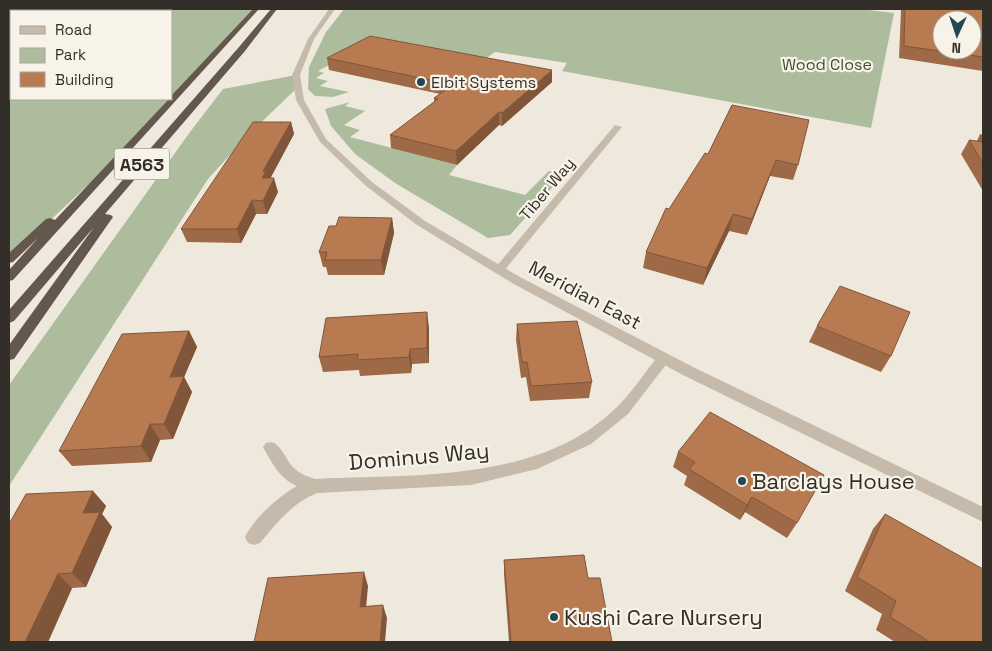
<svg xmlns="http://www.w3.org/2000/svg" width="992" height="651" font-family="'Space Grotesk',sans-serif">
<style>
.green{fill:#aebc9e;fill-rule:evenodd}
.water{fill:#7fa1a9}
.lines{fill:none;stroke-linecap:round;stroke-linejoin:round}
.minor{fill:#c6bbaa;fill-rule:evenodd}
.tertiary{fill:#c6bbaa;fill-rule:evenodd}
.trunk{fill:#64584e;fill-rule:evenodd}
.wall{fill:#9e6946}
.shaded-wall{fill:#815539}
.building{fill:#b87a51;stroke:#815539;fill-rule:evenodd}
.poi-dot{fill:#234751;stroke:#f7f3e8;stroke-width:2}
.labels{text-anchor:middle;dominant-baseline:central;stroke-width:4.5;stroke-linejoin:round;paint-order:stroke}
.far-park-label{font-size:16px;fill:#3f4f2f;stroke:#f7f3e8}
.far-poi-label{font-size:16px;fill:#342e29;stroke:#f7f3e8;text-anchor:start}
.far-street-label{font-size:16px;fill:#342e29;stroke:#f7f3e8}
.shield{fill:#f7f3e8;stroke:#6e6962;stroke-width:1}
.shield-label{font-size:18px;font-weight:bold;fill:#342e29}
.street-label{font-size:19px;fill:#342e29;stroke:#f7f3e8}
.near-street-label{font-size:22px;fill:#342e29;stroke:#f7f3e8}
.near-poi-label{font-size:22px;fill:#342e29;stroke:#f7f3e8;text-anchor:start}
</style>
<rect width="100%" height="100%" fill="#efe9dd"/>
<g class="green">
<path d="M 9,9 L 256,9 L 123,152 L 9,259 ZM 11,11 L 171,11 L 171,99 L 11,99 Z"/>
<path d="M 344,9 L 860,9 L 894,13 L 871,128 L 562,71 L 567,63 L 495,52 L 477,65 L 369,44 L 318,71 L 324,73 L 316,78 L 328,81 L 320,86 L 349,92 L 333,97 L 315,96 L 308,89 L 309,67 L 326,32 Z"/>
<path d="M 296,75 L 298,87 L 250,133 L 208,179 L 9,486 L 9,385 L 190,132 L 223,89 Z"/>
<path d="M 350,102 L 345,106 L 365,111 L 344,125 L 360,130 L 350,137 L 457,165 L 449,175 L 525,195 L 549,171 L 559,173 L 559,180 L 510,235 L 488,238 L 395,183 L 355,154 L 331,126 L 325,109 Z"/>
</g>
<path class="water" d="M 26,9 L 147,9 L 142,11 L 29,11 Z"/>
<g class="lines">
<g class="minor">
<path d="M 615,125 L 622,127 L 503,272 L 495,272 L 493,270 L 495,268 Z"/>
<path d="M 663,354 L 668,356 L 670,359 L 668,362 L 628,414 L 591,444 L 537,469 L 471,485 L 317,493 C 292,503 277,523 260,543 L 254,545 L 248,543 L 245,537 C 255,517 278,497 297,486 C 280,479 272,463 263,447 L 266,443 C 280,438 284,459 294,468 C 300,474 308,477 316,479 C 416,474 541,483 618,406 C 633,391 645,372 658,356 Z"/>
</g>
<path class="tertiary" d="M 329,9 L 335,9 L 314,39 L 300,75 L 304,100 L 326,139 L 372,182 L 425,221 L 520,277 L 693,367 L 983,507 L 983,522 L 683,375 L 512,283 L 417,225 L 366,186 L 320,142 L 296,100 L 292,75 L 308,39 Z"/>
<g class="trunk">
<path d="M 253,9 L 259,9 L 13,280 L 9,281 L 9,270 L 38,238 L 13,262 L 9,263 L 9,253 L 46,219 L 50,218 L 55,220 L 169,99 L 171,99 L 171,96 Z"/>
<path d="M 271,9 L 277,9 L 245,51 L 105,214 L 111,215 L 113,217 L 14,359 L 9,360 L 9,345 L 94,227 L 14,321 L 9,323 L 9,310 L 239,47 Z"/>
</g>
</g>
<g class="wall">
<path d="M 891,9 L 983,9 L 983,71 L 899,58 L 901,10 Z"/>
<path d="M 327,58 L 552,82 L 502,126 L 499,125 L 457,165 L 391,148 L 390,135 L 434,102 L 434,98 L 440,94 L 329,70 Z"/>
<path d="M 732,105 L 798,165 L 793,180 L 770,176 L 747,235 L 729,231 L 703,285 L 643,268 L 646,252 L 708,154 Z"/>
<path d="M 291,122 L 294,134 L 270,178 L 278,192 L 267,214 L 256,214 L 241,243 L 187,242 L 181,229 Z"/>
<path d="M 980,134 L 983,135 L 983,191 L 961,154 L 969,140 L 977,141 Z"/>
<path d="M 392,218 L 394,233 L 384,275 L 328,275 L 326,267 L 323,267 L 319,252 L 336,226 Z"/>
<path d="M 517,324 L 592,382 L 589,398 L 530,401 L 526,377 L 521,378 L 516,340 Z"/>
<path d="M 817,326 L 891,356 L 881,372 L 809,342 Z"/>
<path d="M 429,328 L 429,363 L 412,364 L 411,373 L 360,376 L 359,370 L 323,372 L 319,357 Z"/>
<path d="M 189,331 L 197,347 L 184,377 L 192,392 L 173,439 L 160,440 L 151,462 L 72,466 L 59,451 Z"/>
<path d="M 678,452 L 797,523 L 787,538 L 745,512 L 740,520 L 684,485 L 687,476 L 673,467 Z"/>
<path d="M 93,491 L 106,506 L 102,514 L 112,527 L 86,587 L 72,588 L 48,642 L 9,642 Z"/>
<path d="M 885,514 L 983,642 L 895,642 L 876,630 L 882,614 L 845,591 L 873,529 Z"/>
<path d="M 504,560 L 588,578 L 612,642 L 509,642 L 504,574 Z"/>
</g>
<g class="shaded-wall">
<path d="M 552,70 L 552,82 L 502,126 L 502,113 Z"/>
<path d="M 499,112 L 499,125 L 457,165 L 456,151 Z"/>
<path d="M 291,122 L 294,134 L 269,181 L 262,178 L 263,171 Z"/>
<path d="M 776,160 L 770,176 L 747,235 L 752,219 Z"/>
<path d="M 274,178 L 278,192 L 267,214 L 263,201 Z"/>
<path d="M 252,200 L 256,214 L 241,243 L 237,229 Z"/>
<path d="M 733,214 L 729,231 L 703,285 L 707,268 Z"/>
<path d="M 392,218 L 394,233 L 384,275 L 381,260 Z"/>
<path d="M 427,312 L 429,328 L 429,363 L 427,348 Z"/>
<path d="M 189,331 L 197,347 L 184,377 L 192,392 L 173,439 L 164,424 L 170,377 Z"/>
<path d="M 410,349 L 412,364 L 411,373 L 409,357 Z"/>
<path d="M 150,424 L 160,440 L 151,462 L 141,446 Z"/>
<path d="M 93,491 L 106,506 L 102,514 L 112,527 L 86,587 L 72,573 L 83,513 Z"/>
<path d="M 752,497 L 745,512 L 740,520 L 747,505 Z"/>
<path d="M 364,572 L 368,586 L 365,620 L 360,607 Z"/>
<path d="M 58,574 L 72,588 L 48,642 L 25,642 Z"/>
<path d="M 383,605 L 387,618 L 385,642 L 380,642 Z"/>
</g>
<g class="building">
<path d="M 905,9 L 983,9 L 983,57 L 904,46 ZM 942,20 L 972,20 L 972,50 L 942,50 Z"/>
<path d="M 370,36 L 552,70 L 502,113 L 499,112 L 456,151 L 390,135 L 438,99 L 434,98 L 453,85 L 327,58 Z"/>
<path d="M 732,105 L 809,120 L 798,165 L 776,160 L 752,219 L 733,214 L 707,268 L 646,252 L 666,208 L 669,209 L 705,153 L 708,154 Z"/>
<path d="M 253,122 L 291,122 L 263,171 L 266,171 L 262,178 L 274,178 L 263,201 L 252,200 L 237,229 L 181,229 Z"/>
<path d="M 969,140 L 983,142 L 983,163 Z"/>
<path d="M 339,217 L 392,218 L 381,260 L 325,260 L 327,252 L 319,252 L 329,226 L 336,226 Z"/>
<path d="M 840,286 L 910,312 L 891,356 L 817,326 Z"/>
<path d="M 427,312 L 427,348 L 410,349 L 409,357 L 357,360 L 358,354 L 319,357 L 326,318 Z"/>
<path d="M 577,321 L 592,382 L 531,386 L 527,362 L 522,362 L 517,324 Z"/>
<path d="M 189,331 L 170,377 L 184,376 L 164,424 L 150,424 L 141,446 L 59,451 L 122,334 Z"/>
<path d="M 710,412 L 824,475 L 797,523 L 752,497 L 747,505 L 689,469 L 695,462 L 678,452 Z"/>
<path d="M 93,491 L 83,513 L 100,512 L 72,573 L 58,574 L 25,642 L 9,642 L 9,524 L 26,494 Z"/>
<path d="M 885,514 L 983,569 L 983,642 L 930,642 L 890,617 L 896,601 L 857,577 Z"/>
<path d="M 584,555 L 588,578 L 600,578 L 612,642 L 511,642 L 504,560 Z"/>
<path d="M 364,572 L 360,607 L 383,605 L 380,642 L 254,642 L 268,578 Z"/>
</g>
<g class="poi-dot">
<circle cx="421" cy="82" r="5"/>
<circle cx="742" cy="481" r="5"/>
<circle cx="554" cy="617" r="5"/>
</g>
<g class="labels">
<g class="far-park-label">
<text x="827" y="64">Wood Close</text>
</g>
<g class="far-poi-label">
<text x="431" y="82">Elbit Systems</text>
</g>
<g class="far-street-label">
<text transform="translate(547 189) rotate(-50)">Tiber Way</text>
</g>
<rect class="shield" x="114.5" y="148.5" width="55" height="31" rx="4"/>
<g class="shield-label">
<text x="142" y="164">A563</text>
</g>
<g class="street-label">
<text transform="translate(585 295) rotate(28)">Meridian East</text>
</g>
<g class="near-street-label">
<text transform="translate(419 456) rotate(-5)">Dominus Way</text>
</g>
<g class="near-poi-label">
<text x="752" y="481">Barclays House</text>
<text x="564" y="617">Kushi Care Nursery</text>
</g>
</g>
<rect width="992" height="651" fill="none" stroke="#342e29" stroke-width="20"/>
<rect x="10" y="10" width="162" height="90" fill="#f7f3e8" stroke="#a9a49c"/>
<rect x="20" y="26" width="25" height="8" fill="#c6bbaa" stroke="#a9a49c"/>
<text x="55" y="35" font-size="15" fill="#342e29">Road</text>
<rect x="20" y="48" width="25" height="15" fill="#aebc9e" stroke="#a9a49c"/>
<text x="55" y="60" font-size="15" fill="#342e29">Park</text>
<rect x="20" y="72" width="25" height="15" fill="#b87a51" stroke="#a9a49c"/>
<text x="55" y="85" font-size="15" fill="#342e29">Building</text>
<g transform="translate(957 35) rotate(183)"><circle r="24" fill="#f7f3e8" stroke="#a9a49c"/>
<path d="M0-4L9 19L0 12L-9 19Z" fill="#234751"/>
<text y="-8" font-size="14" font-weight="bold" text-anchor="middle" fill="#342e29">N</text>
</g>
</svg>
